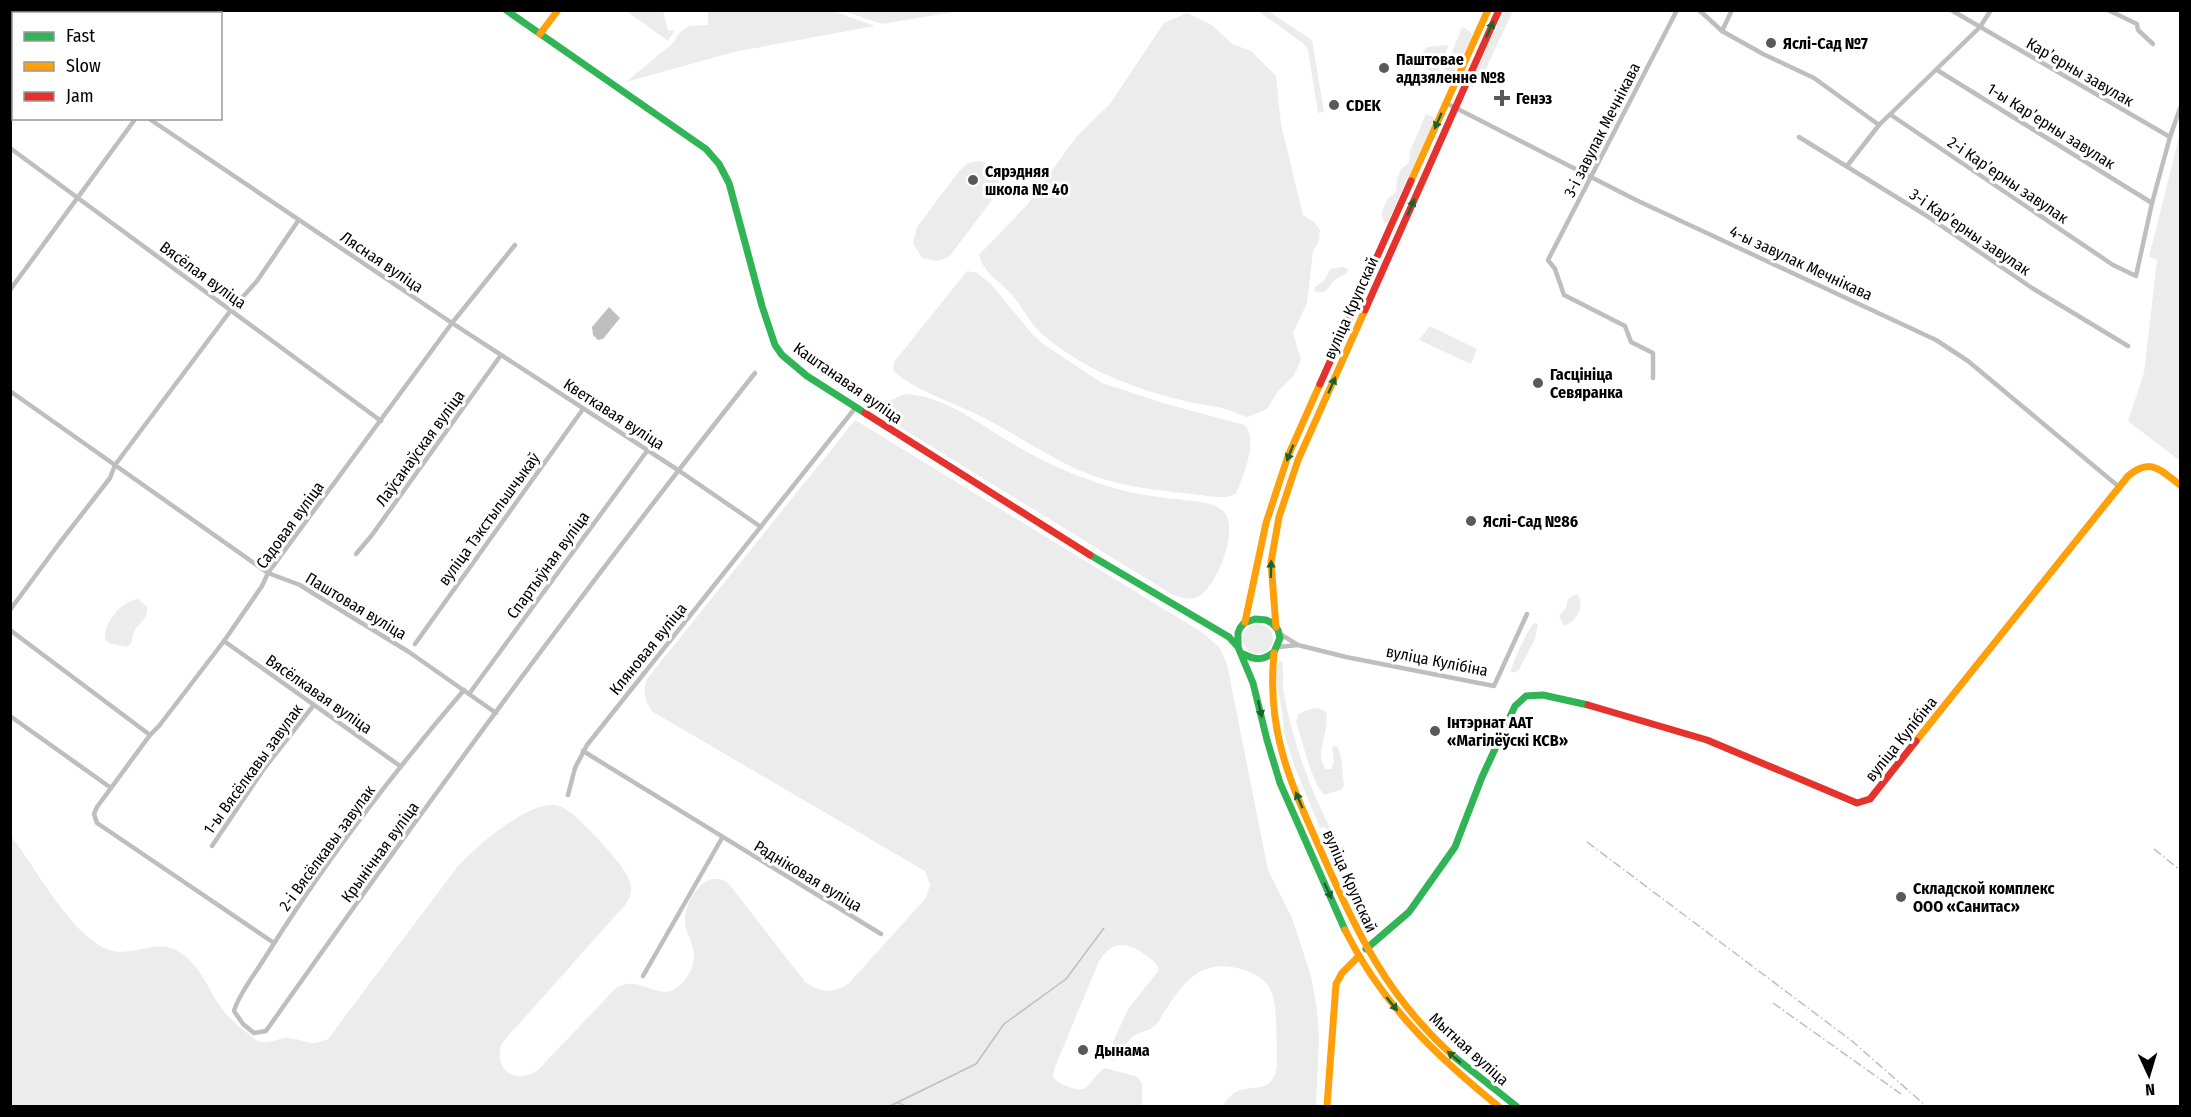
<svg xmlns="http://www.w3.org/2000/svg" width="2191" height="1117" font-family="'Fira Sans Condensed',sans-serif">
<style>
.green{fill:#ececec}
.water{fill:#bfbfbf}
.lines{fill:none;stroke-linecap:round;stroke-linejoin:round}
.stream{stroke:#bfbfbf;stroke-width:1.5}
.street{stroke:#bebebe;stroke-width:4.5}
.fast{stroke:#30b455;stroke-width:7}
.slow{stroke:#ff9f0a;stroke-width:7}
.jam{stroke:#e5322d;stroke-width:7}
.rail{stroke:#bebebe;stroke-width:1.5;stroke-dasharray:9 3 1.5 3;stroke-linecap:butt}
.oneway{fill:#1a632f}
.poi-dot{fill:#595959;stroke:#fff;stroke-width:2}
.labels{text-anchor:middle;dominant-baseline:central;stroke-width:6;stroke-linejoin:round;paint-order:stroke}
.poi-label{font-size:16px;font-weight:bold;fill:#000;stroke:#fff;text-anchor:start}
.street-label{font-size:16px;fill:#000;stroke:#fff}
</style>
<rect width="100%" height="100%" fill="#fff"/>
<g class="green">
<path d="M 631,11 L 663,11 L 668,31 L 675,30 L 668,41 L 629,13 Z"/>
<path d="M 708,11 L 833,11 L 875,26 L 734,52 L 626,82 L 673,43 L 680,32 L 689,26 L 708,25 Z"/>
<path d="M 844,11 L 960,11 L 882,24 Z"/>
<path d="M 1258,11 L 1268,11 L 1312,40 L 1324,112 L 1318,113 L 1308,50 L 1304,44 Z"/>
<path d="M 1504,11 L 1513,11 L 1482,77 L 1473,87 L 1470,86 L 1470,83 Z"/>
<path d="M 1187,13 L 1212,25 L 1232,44 L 1251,51 L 1276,76 L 1281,124 L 1303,215 L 1314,222 L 1320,230 L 1319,241 L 1313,251 L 1307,303 L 1293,333 L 1301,360 L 1294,375 L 1278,391 L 1267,409 L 1247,417 C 1236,414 1227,408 1216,407 C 1155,397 1088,375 1041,333 C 1029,322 1023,308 1013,296 C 1001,282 984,274 979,255 L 1027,205 L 1077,136 L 1110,104 L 1164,23 Z"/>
<path d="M 1462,27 L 1471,32 L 1472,36 L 1450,80 L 1442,77 Z"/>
<path d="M 1449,45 L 1437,75 L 1424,67 L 1423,52 L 1427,47 Z"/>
<path d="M 1426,114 L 1435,118 L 1388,222 L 1385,224 L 1381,214 L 1388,198 L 1396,192 L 1397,179 L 1401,169 L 1409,163 L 1410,151 Z"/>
<path d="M 2180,133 L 2180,461 L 2128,421 L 2144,373 L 2157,260 L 2149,257 Z"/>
<path d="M 980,161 C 997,165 1004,180 995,196 L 949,257 L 938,261 L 922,258 L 913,243 L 917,227 L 960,170 L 968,163 Z"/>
<path d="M 1343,267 L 1348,269 L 1347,273 C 1344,275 1340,276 1337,278 C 1328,285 1329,295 1315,292 L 1315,287 L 1324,281 L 1330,269 Z"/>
<path d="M 967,271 L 977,273 L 991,284 L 1033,335 L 1043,344 L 1102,383 L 1166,404 L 1245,425 C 1258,439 1244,477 1236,493 C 1225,501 1206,495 1192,494 C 1154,490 1116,486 1081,471 C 1044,455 1012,431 976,414 C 958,405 901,384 893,369 L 894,362 Z"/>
<path d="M 1430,326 L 1477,349 L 1471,364 L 1419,340 Z"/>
<path d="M 905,394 C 945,395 986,429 1020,448 C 1046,463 1075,476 1104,485 C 1124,492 1145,495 1166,498 C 1183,501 1210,499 1223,511 C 1241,527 1216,592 1195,598 C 1188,600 1180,597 1173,595 L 903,429 L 894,423 L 887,410 L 891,400 Z"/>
<path d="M 855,420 L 1203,633 L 1220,648 L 1227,664 L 1268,870 L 1292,918 L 1311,976 L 1317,1010 L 1319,1039 L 1316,1106 L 1223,1106 C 1240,1073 1271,1104 1277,1066 C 1276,1046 1278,1010 1272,993 C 1268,981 1256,974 1244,970 C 1196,955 1179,989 1157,1024 C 1150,1032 1139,1031 1132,1037 C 1123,1045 1125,1061 1111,1060 L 1108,1053 L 1128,1009 L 1159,970 C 1157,963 1152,960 1147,956 C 1127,941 1113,940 1099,961 L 1055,1067 L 1053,1076 C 1057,1083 1062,1084 1069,1087 C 1092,1096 1089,1077 1105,1068 L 1138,1077 L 1142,1084 L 1142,1106 L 11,1106 L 11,836 C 35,866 74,942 113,951 C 135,956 158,938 179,952 C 200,965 207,987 220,1006 C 227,1017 236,1024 246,1032 C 251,1036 255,1040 261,1042 C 271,1044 279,1037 288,1038 C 305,1039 309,1048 328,1039 L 455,870 C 472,850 524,804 552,805 C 556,805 561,806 565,809 C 579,816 624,865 629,879 C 633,889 631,897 625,905 L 502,1043 C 492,1069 515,1086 538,1070 L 616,988 C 622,985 627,983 634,984 C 648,985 664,999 678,987 C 687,980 694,967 694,955 C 694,944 686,934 685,923 C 683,902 706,865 729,884 L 805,982 C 820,993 834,994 849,983 L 926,898 L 930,885 L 925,871 L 653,712 C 645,702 642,691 647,679 Z"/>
<path d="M 1574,595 L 1578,595 C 1585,607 1576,622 1564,626 L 1559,616 L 1566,608 L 1568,599 Z"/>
<path d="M 138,599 L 147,607 C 148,622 137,622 133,634 C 132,637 132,641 131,644 L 126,647 L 109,643 L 105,639 C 103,623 122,601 138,599 Z"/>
<path d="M 1534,623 L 1538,624 L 1535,639 L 1519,670 L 1514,673 L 1511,671 C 1512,663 1529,627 1534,623 Z"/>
<circle cx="1258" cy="639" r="15"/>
<path d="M 1279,661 L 1282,661 C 1284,672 1282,683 1284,694 C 1293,745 1312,794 1336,840 L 1333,841 L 1325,827 L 1320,828 L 1295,768 L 1284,733 L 1283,719 L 1275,671 Z"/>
<path d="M 1319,708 L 1326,712 C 1331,730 1313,753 1326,769 L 1331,769 L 1334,762 L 1332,747 L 1337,746 L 1341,757 L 1344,785 L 1342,789 L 1325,795 C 1312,786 1302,738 1296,722 L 1298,714 L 1310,709 Z"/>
</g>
<path class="water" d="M 609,307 L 620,318 L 603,339 L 598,340 L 593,335 L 592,327 Z"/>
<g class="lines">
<g class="stream">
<path d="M 898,1103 L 906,1106"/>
<path d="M 890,1106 L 976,1064 L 1004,1024 L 1066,979 L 1104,928"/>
</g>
<g class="street">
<path d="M 13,10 L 17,14"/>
<path d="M 1699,10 L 1722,31 L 1763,54 L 1814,78 L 1879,125"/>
<path d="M 1951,10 L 2170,137"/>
<path d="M 2108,10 L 2137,24 L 2138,30 L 2153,44"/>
<path d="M 217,14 L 221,10"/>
<path d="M 1722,31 L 1732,10"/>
<path d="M 1937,70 L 2152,203"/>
<path d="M 1446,103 L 1636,200 L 1936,340 L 1968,361 L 2118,486"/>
<path d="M 1891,115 L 2113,265 L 2136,276 L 2152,203 L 2170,137 L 2180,108"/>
<path d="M 148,118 L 452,323 L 678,470 L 761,527"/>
<path d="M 1799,137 L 1927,216 L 2032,288 L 2128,346"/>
<path d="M 10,148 L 381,421"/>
<path d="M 1847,166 L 1879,125 L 1980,27 L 1991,10"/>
<path d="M 10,290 L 136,118"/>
<path d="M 1653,378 L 1653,353 L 1631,342 L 1625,326 L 1564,295 L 1555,269 L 1548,260 L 1677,10"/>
<path d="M 10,391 L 268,573 L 300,585 L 311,592 L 409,652 L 496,713"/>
<path d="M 356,554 L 372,535 L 501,355"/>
<path d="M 10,610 L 58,545 L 110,478 L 115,465 L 231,310 L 257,281 L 298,221"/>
<path d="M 10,630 L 150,735"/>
<path d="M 1280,634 L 1298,645 L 1346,657 L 1494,686 L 1527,614"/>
<path d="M 224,641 L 400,766"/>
<path d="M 415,644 L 583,409"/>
<path d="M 1278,647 L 1298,645"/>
<path d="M 464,690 C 392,774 324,863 266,956 C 257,971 238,995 234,1011 L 243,1024 L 254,1033 L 266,1031 C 423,808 585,587 755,373"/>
<path d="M 469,694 L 647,451"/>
<path d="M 10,716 L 111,788"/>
<path d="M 583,751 L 881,934"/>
<path d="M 568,795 L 575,768 L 587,745 L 856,407"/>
<path d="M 212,846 L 263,770 L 313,706"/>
<path d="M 274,943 L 97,823 L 94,814 L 97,807 L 150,735 L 159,726 L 224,641 L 262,586 L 268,573 L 452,323 L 515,245"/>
<path d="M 643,976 L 722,838"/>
</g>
<g class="fast">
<path d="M 506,10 L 706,149 L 719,164 L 729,183 L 762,306 L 775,345 L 782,355 L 807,376 L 865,413"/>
<path d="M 1090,555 L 1229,637 L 1238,647"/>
<path d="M 1243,654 C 1255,660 1263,661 1274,652 L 1280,638 L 1278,630 L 1272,623 L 1266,620 L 1255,619 L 1244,623 L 1240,628 L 1238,633 L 1238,647 L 1253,683 L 1267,740 L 1280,783 L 1345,930"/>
<path d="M 1366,949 L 1409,912 L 1455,847 L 1482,777 L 1515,706 L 1526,696 L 1543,695 L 1588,705"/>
<path d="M 1452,1055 L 1516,1106"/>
</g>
<g class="slow">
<path d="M 540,34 L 558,10"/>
<path d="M 1411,181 L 1488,10"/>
<path d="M 1245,622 L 1266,523 L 1288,456 L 1320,384"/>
<path d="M 1276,627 L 1271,562 L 1279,517 L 1298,460 L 1365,310"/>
<path d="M 1274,653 C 1266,734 1292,786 1324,858 C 1359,936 1387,996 1452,1055"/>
<path d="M 1916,741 L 2128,476 C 2151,457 2160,470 2180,485"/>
<path d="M 1345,930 C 1382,1004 1435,1055 1498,1106"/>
<path d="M 1327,1106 L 1336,984 L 1342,973 L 1359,956"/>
</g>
<g class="jam">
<path d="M 1365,310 L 1499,10"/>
<path d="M 1320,384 L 1411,181"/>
<path d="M 865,413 L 1090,555"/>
<path d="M 1588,705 L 1707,740 L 1857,803 L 1870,799 L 1916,741"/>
</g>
<g class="rail">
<path d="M 1587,842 L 1852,1041 L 1926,1106"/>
<path d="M 2154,849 L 2180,870"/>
<path d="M 1773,1003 L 1901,1094"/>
</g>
</g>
<defs><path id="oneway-solid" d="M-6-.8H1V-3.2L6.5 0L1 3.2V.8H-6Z" transform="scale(1.5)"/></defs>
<g class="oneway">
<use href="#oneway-solid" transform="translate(1490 29) rotate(-66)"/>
<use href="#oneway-solid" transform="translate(1438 121) rotate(114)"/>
<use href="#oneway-solid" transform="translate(1411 207) rotate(-66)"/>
<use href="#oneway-solid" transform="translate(1332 385) rotate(-66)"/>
<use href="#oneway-solid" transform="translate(1290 453) rotate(112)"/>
<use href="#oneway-solid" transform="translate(1271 569) rotate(-89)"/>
<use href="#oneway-solid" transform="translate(1260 709) rotate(77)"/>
<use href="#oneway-solid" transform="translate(1299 800) rotate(-113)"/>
<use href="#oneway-solid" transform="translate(1328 891) rotate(65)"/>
<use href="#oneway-solid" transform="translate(1392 1004) rotate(51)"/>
<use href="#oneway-solid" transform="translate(1454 1057) rotate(-139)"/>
</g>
<g class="poi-dot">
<circle cx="1771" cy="43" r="6"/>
<circle cx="1384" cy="68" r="6"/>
<path d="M1499 89h6v6h6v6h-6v6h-6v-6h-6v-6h6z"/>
<circle cx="1334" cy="105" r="6"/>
<circle cx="973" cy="180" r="6"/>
<circle cx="1538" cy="383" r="6"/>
<circle cx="1471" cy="521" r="6"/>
<circle cx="1435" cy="731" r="6"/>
<circle cx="1901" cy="897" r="6"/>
<circle cx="1083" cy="1050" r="6"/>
</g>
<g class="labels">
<g class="poi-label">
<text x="1783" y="43">Яслі-Сад №7</text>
<text x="1396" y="59">Паштовае<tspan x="1396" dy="18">аддзяленне №8</tspan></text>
<text x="1516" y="98">Генэз</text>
<text x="1346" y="105">CDEK</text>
<text x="985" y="171">Сярэдняя<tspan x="985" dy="18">школа № 40</tspan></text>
<text x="1550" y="374">Гасцініца<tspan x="1550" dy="18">Севяранка</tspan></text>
<text x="1483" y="521">Яслі-Сад №86</text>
<text x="1447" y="722">Інтэрнат ААТ<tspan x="1447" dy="18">«Магілёўскі КСВ»</tspan></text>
<text x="1913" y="888">Складской комплекс<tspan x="1913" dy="18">ООО «Санитас»</tspan></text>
<text x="1095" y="1050">Дынама</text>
</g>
<g class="street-label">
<text transform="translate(2080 72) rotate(30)">Карʼерны завулак</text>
<text transform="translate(2051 126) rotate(32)">1-ы Карʼерны завулак</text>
<text transform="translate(1602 130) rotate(-63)">3-і завулак Мечнікава</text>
<text transform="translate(2008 180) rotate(34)">2-і Карʼерны завулак</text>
<text transform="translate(1970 232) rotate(34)">3-і Карʼерны завулак</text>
<text transform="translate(382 262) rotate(34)">Лясная вуліца</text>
<text transform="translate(1801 263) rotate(25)">4-ы завулак Мечнікава</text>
<text transform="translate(203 275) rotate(36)">Вясёлая вуліца</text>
<text transform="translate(1351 308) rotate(-66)">вуліца Крупскай</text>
<text transform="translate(848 383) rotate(35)">Каштанавая вуліца</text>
<text transform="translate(614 414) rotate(33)">Кветкавая вуліца</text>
<text transform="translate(420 448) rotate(-54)">Лаўсанаўская вуліца</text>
<text transform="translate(489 519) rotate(-54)">вуліца Тэкстыльшчыкаў</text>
<text transform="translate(290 525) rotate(-54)">Садовая вуліца</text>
<text transform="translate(548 565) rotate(-54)">Спартыўная вуліца</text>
<text transform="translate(356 606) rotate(31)">Паштовая вуліца</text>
<text transform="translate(648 649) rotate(-51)">Кляновая вуліца</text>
<text transform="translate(1437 661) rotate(11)">вуліца Кулібіна</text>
<text transform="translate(319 694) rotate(35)">Вясёлкавая вуліца</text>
<text transform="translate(1901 739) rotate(-51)">вуліца Кулібіна</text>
<text transform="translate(253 769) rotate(-54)">1-ы Вясёлкавы завулак</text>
<text transform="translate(327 848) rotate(-54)">2-і Вясёлкавы завулак</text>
<text transform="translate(380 852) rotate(-54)">Крынічная вуліца</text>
<text transform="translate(808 876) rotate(31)">Радніковая вуліца</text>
<text transform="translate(1350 881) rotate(66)">вуліца Крупскай</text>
<text transform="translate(1469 1049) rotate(42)">Мытная вуліца</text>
</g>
</g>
<rect width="2191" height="1117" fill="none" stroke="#000000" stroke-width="24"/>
<rect x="12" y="12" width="210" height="108" fill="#ffffff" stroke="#999999" stroke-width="1.5"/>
<rect x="24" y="32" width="30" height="9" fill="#30b455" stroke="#999999" stroke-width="1.5"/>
<text x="66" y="42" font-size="18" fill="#000000">Fast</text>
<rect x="24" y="62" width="30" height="9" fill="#ff9f0a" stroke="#999999" stroke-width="1.5"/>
<text x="66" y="72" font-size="18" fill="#000000">Slow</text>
<rect x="24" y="92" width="30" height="9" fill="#e5322d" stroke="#999999" stroke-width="1.5"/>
<text x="66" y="102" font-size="18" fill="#000000">Jam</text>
<g transform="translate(2149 1075) rotate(176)" stroke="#ffffff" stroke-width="4.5" paint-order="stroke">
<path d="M0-4.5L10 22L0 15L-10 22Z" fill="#000000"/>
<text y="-9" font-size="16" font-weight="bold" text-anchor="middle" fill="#000000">N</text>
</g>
</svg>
